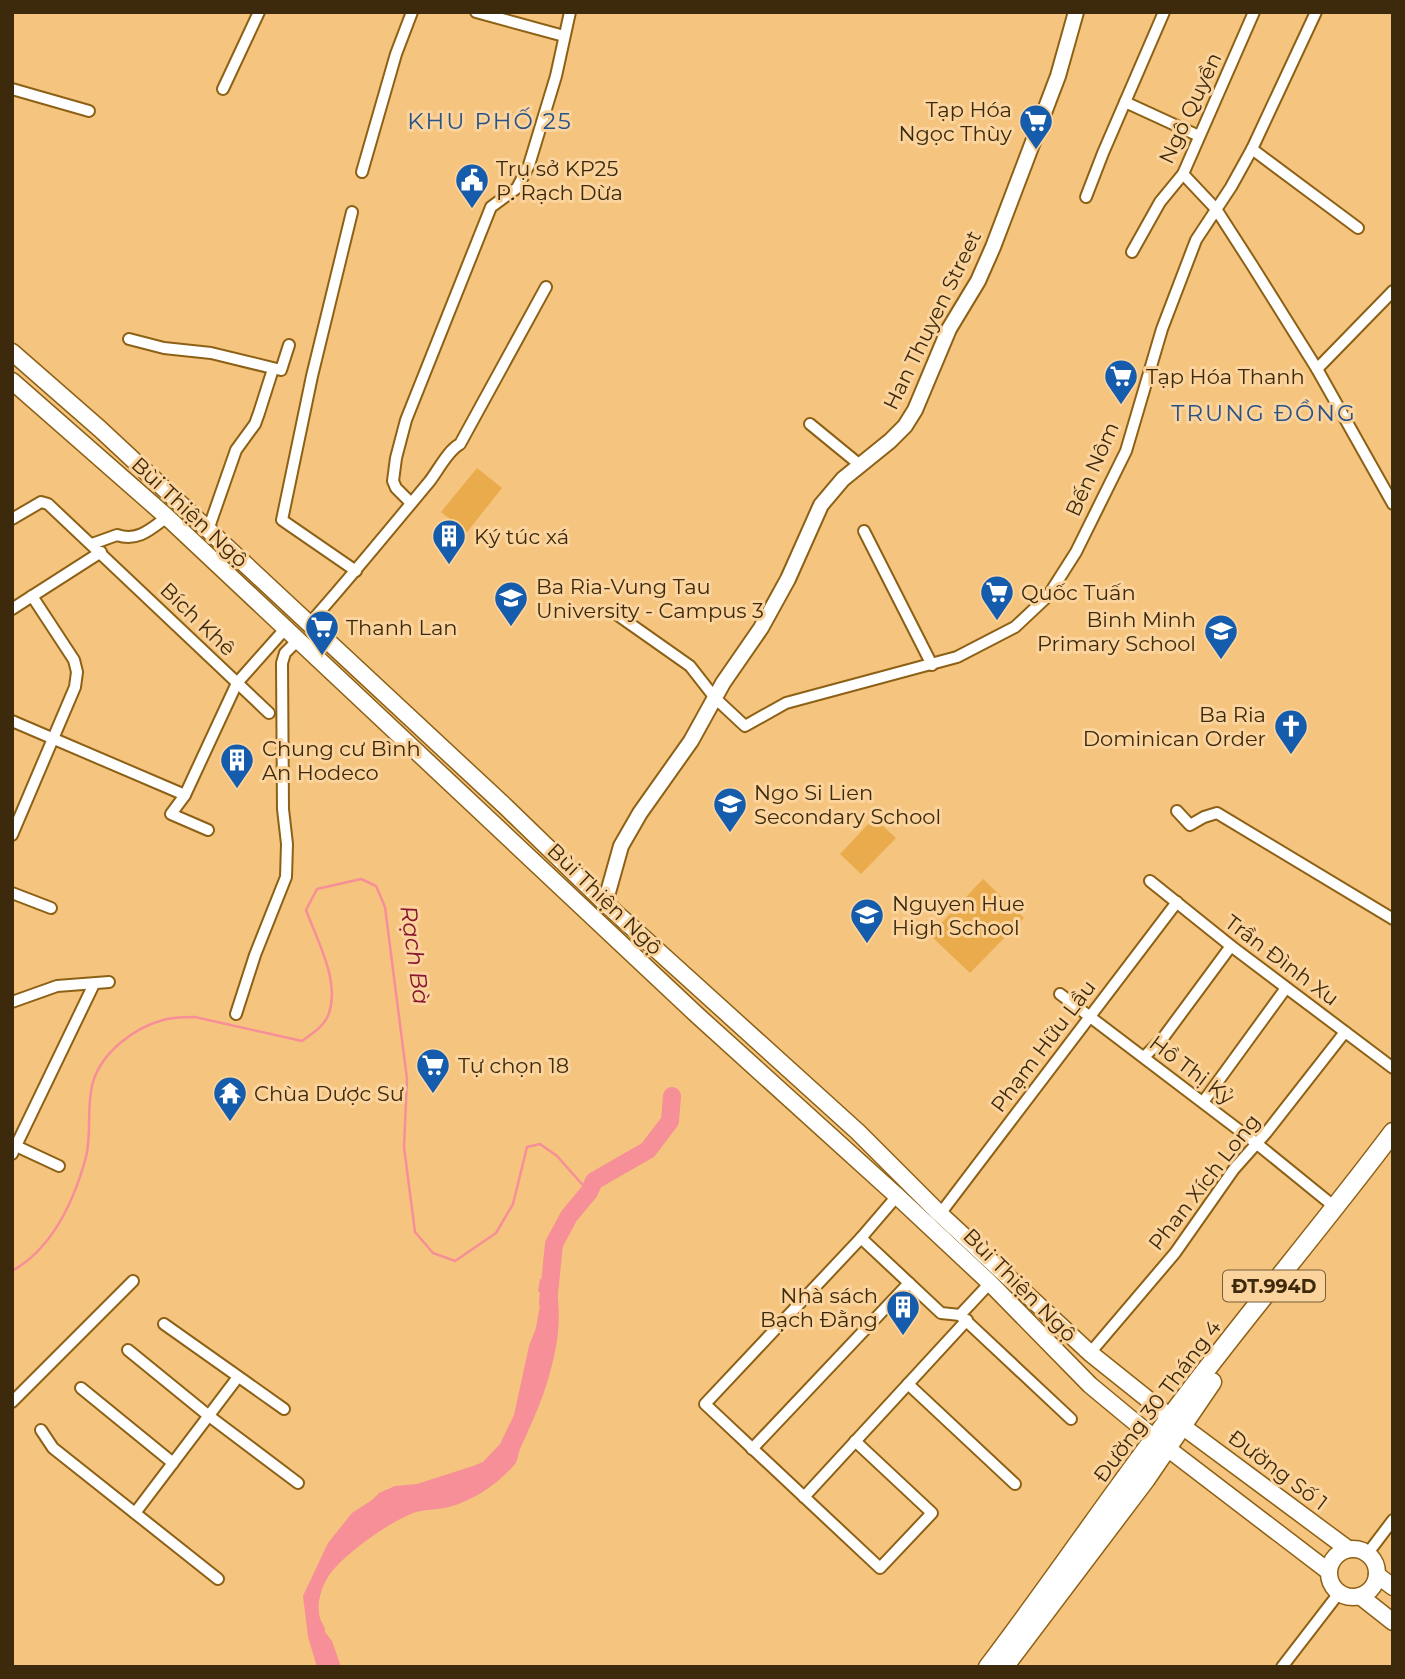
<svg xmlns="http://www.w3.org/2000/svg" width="1405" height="1679" font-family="Montserrat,sans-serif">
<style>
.pitch{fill:#e9ab4c}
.water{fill:#f68f97}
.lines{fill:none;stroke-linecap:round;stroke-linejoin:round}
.stream{stroke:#f68f97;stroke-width:2.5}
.river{stroke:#f68f97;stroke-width:18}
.minor-casing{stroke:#8d6115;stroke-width:14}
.tertiary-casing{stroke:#8d6115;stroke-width:18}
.secondary-casing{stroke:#8d6115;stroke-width:19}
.primary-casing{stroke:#8d6115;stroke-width:21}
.minor{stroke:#fff;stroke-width:10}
.tertiary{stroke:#fff;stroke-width:14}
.secondary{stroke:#fff;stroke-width:16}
.primary{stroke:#fff;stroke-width:18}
.labels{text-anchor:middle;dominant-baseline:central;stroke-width:6;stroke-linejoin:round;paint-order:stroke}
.shield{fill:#fbd39d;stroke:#765d38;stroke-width:2}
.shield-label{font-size:19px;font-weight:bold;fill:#3d2a0c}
.street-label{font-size:21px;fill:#3d2a0c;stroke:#fbd39d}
.poi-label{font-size:21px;fill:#3d2a0c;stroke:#fbd39d;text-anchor:start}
.neighbourhood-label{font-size:23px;letter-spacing:2px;fill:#275287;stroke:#fbd39d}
.water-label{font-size:23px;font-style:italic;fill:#891530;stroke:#fbd39d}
</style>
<rect width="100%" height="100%" fill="#f5c47f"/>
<g class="pitch">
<path d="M 477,468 L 502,488 L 467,532 L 441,512 Z"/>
<path d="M 874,818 L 896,838 L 861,874 L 840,854 Z"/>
<path d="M 983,879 L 1024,918 L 970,973 L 930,935 Z"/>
</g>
<path class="water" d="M 540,1279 L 555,1281 C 564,1321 556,1357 543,1395 C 536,1414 528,1431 520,1449 C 518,1454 518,1460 515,1464 C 498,1484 475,1500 449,1507 C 437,1510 424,1509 413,1513 C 388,1523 342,1555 328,1577 C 321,1588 316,1605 320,1618 C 322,1624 325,1625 325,1632 L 332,1641 L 341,1667 L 317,1667 L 308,1637 L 303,1596 L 328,1543 L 352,1513 L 372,1500 L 379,1493 L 395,1486 L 417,1484 L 473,1466 L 483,1462 L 500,1444 L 514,1415 L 529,1346 L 536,1328 L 542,1294 L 538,1291 Z"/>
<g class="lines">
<path class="stream" d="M 12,1271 C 53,1248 74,1201 86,1157 C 92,1133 86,1105 93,1082 C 102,1052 134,1028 163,1020 C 173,1017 184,1017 195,1017 L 302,1041 C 313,1033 325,1026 329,1013 C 340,981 317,940 306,910 L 317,889 L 361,879 L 376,886 L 385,907 L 407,1079 L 404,1147 L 415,1232 L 433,1253 L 455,1261 L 496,1233 L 513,1204 L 527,1147 L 540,1144 L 557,1156 L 589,1192"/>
<path class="river" d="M 548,1303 L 554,1244 L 569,1216 L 589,1192 L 594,1181 L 648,1150 L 670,1121 L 672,1096"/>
<g class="minor-casing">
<g id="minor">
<path d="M 476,12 L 564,36"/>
<path d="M 12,89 L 89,111"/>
<path d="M 223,89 L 259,12"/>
<path d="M 1125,102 L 1199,136"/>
<path d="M 1252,149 L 1358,228"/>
<path d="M 362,172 L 396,54 L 412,12"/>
<path d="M 1183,174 L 1216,209 L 1252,265 L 1317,369 L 1393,504"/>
<path d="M 1086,197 L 1103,153 L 1164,12"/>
<path d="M 352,212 L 312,376 L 282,520 L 356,571"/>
<path d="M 1132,252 L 1160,202 L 1183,174 L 1254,12"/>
<path d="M 129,339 L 164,348 L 211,353 L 281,370 L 289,345"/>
<path d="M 1317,369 L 1393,291"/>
<path d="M 810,424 L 860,465"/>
<path d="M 411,503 L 396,488 L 393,481 L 396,458 L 406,420 L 491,207 L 517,188 L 529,165 L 556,76 L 570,12"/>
<path d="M 12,519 L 41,502 L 48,504 L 269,713"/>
<path d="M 208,530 L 236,450 L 255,424 L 259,413 L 273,369"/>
<path d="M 864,531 L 932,665"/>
<path d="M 92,544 L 117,535 C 138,542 151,529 167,517"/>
<path d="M 12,609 L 101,552"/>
<path d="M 619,616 L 690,666 L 715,698 L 745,726 L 786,703 L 957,657 L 1015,627 L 1048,596 L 1076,552 L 1126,451 L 1162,329 L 1196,240 L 1231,187 L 1252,149 L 1316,12"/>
<path d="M 309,624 C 350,578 389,530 429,482 C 438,471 447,451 460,444 L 546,287"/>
<path d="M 12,721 L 185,795"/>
<path d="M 1177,811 L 1190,825 L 1204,817 L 1217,813 L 1393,919"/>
<path d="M 208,830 L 171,814 L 185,795 L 237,683 L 285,629"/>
<path d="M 12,835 L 75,687 L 77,672 L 74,660 L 32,596"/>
<path d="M 1150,881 L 1231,946 L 1393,1068"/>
<path d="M 12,893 L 51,908"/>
<path d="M 1060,994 L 1256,1143 L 1336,1208"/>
<path d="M 12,1002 L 57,986 L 109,982"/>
<path d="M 236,1014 L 255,955 L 286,877 L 287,844 L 283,809 L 282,663 L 285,653 L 298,640"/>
<path d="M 1144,1057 L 1163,1038 L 1231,946"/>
<path d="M 1203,1102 L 1286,988"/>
<path d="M 16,1146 L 59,1166"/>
<path d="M 12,1154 L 94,984"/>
<path d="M 940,1214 L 1177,902"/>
<path d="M 861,1238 L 941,1313 L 960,1315 L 990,1283"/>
<path d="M 961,1316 L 1071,1419"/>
<path d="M 164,1324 L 284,1409"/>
<path d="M 128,1350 L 209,1416 L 298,1483"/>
<path d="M 1090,1353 L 1175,1253 L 1234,1169 L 1266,1133 L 1345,1032"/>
<path d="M 908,1384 L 1015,1484"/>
<path d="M 81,1388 L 173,1463"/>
<path d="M 12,1402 L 133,1281"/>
<path d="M 41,1430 L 53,1448 L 218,1579"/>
<path d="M 855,1441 L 932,1513 L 880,1568 L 705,1404 L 861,1238 L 897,1196"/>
<path d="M 752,1449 L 909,1283"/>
<path d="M 804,1497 L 967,1320"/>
<path d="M 135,1513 L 238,1377"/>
<path d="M 1368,1553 L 1393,1520"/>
<path d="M 1282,1667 L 1339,1593"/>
</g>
</g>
<g class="tertiary-casing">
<path id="tertiary" d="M 605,903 L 621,846 L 640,813 L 691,741 L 723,683 L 761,628 L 788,579 L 821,505 L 843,479 L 890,441 L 905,426 L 915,410 L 949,329 L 978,281 L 993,247 L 1058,76 L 1076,12"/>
</g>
<g class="secondary-casing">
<g id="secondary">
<path d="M 12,352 L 100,429 L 507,808 L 605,903 L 858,1132 L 940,1214 L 1090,1353 L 1170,1417 L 1348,1549"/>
<path d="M 12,381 L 167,517 L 697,1015 L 897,1196 L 990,1283 L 1090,1385 L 1154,1438 L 1328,1571"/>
<circle cx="1353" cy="1573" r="24"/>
<path d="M 1377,1575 L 1393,1587"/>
<path d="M 1360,1596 L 1393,1622"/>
</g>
</g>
<g class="primary-casing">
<g id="primary">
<path d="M 988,1667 C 1045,1592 1098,1514 1154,1439 C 1230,1334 1315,1236 1393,1132"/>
<path d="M 1004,1667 L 1146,1479 L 1212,1382"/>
</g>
</g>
<use href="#minor" class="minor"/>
<use href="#tertiary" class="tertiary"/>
<use href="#secondary" class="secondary"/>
<use href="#primary" class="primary"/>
</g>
<defs>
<g id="supermarket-pin" transform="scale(1.75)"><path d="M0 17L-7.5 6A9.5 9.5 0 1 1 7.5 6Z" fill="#155cac" stroke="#fbd39d"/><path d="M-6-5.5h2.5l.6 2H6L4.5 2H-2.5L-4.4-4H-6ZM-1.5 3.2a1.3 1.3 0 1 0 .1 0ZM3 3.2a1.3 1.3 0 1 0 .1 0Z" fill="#fff"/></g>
<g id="civic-pin" transform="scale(1.75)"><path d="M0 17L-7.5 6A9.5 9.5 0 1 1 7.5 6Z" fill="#155cac" stroke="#fbd39d"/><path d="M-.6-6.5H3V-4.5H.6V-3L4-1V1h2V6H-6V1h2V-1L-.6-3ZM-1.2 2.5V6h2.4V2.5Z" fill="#fff"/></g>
<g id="building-pin" transform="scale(1.75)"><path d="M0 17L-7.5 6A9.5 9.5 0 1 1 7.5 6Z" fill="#155cac" stroke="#fbd39d"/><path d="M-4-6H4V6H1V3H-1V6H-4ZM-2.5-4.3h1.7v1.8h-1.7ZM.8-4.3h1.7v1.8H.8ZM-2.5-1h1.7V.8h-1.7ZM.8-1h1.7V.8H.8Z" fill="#fff"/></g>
<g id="university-pin" transform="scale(1.75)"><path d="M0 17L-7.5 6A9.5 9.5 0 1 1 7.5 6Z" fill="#155cac" stroke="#fbd39d"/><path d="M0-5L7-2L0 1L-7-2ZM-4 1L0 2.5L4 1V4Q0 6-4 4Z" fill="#fff"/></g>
<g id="school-pin" transform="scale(1.75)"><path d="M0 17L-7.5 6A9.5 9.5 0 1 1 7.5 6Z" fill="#155cac" stroke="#fbd39d"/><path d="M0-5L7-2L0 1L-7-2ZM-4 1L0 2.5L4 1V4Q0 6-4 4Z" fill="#fff"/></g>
<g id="church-pin" transform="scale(1.75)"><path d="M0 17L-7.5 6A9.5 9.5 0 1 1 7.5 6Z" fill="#155cac" stroke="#fbd39d"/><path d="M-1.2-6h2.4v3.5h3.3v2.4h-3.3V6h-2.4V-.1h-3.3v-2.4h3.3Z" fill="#fff"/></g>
<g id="temple-pin" transform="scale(1.75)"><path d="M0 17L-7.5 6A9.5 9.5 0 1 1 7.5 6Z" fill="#155cac" stroke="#fbd39d"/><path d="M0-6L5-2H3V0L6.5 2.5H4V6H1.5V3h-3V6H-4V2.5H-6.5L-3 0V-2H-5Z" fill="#fff"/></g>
</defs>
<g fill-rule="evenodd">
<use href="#supermarket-pin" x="1036" y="121"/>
<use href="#civic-pin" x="472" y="180"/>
<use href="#supermarket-pin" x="1121" y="376"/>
<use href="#building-pin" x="449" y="536"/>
<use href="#supermarket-pin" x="997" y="592"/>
<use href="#university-pin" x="511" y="598"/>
<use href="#supermarket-pin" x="322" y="627"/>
<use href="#school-pin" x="1221" y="631"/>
<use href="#church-pin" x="1291" y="726"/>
<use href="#building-pin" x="237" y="760"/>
<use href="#school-pin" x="730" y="804"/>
<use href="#school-pin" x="867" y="915"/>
<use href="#supermarket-pin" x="433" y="1065"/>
<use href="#temple-pin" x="230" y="1093"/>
<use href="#building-pin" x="903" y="1307"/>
</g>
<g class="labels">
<rect class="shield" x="1223" y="1270.5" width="102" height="31" rx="5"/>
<g class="shield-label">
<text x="1274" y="1286">ĐT.994D</text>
</g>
<g class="street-label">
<text transform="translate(1190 108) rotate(-65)">Ngô Quyền</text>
<text transform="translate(932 320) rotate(-64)">Han Thuyen Street</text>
<text transform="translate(1092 469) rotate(-66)">Bến Nôm</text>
<text transform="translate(190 512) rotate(43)">Bùi Thiện Ngộ</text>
<text transform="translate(198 619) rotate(44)">Bích Khê</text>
<text transform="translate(605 899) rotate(44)">Bùi Thiện Ngộ</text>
<text transform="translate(1282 960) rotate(37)">Trần Đình Xu</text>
<text transform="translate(1043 1046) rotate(-53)">Phạm Hữu Lầu</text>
<text transform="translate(1192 1070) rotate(37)">Hồ Thị Kỷ</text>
<text transform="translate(1204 1182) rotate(-52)">Phan Xích Long</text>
<text transform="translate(1020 1285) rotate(45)">Bùi Thiện Ngộ</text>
<text transform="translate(1157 1401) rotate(-53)">Đường 30 Tháng 4</text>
<text transform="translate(1278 1470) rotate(37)">Đường Số 1</text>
</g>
<g class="poi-label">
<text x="1012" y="109" text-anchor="end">Tạp Hóa<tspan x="1012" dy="24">Ngọc Thùy</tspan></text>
<text x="496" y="168">Trụ sở KP25<tspan x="496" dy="24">P. Rạch Dừa</tspan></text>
<text x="1146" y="376">Tạp Hóa Thanh</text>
<text x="474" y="536">Ký túc xá</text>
<text x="536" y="586">Ba Ria-Vung Tau<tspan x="536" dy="24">University - Campus 3</tspan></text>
<text x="1021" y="592">Quốc Tuấn</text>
<text x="1196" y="619" text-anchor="end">Binh Minh<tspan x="1196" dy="24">Primary School</tspan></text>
<text x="346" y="627">Thanh Lan</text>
<text x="1266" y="714" text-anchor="end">Ba Ria<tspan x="1266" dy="24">Dominican Order</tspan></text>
<text x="262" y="748">Chung cư Bình<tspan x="262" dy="24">An Hodeco</tspan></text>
<text x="754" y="792">Ngo Si Lien<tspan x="754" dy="24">Secondary School</tspan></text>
<text x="892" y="903">Nguyen Hue<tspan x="892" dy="24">High School</tspan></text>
<text x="458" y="1065">Tự chọn 18</text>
<text x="254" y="1093">Chùa Dược Sư</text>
<text x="878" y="1295" text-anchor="end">Nhà sách<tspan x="878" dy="24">Bạch Đằng</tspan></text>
</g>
<g class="neighbourhood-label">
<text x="490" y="121">KHU PHỐ 25</text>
<text x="1264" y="413">TRUNG ĐỒNG</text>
</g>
<g class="water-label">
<text transform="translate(415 955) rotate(82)">Rạch Bà</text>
</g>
</g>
<rect width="1405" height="1679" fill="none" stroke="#3d2a0c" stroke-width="28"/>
</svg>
